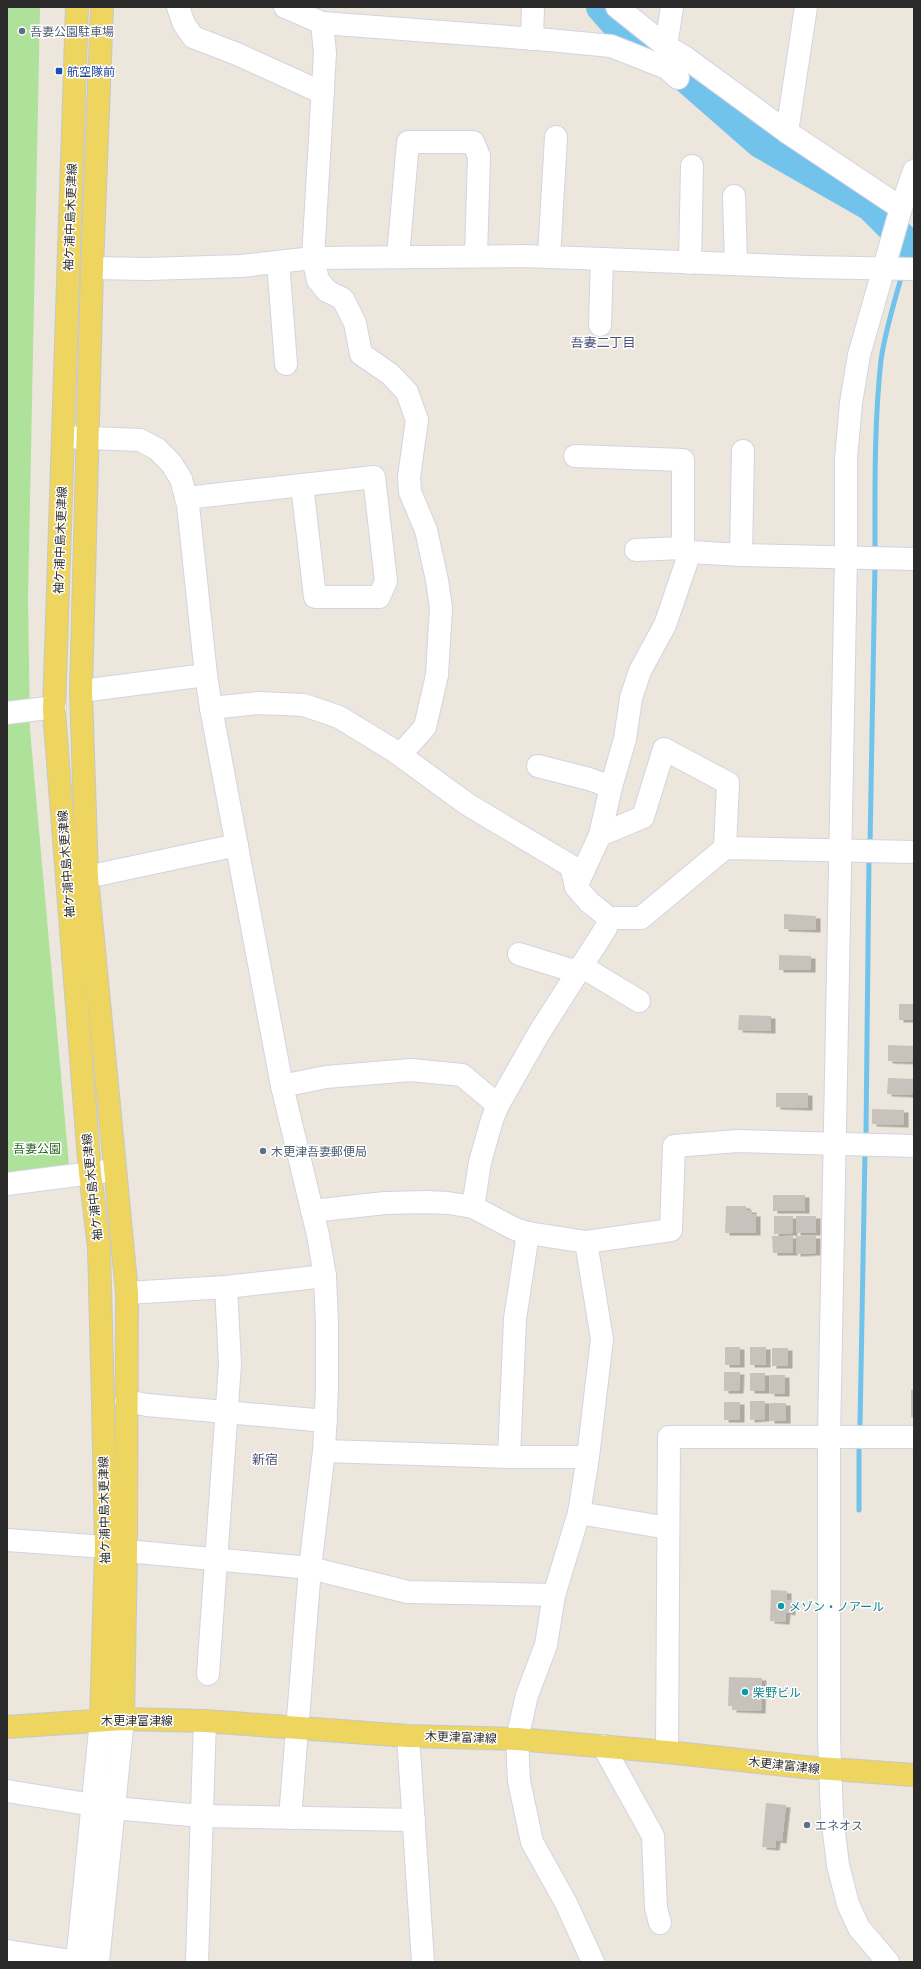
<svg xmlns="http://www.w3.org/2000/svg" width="921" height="1969" font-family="'Noto Sans','Noto Sans JP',sans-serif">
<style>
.green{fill:#aee19a}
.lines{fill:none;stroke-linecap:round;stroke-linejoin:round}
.stream{stroke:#72c3eb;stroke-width:5}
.river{stroke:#72c3eb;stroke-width:30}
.building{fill:#c7c3bc;filter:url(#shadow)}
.minor-casing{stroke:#d2d4e2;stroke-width:24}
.major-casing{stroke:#c8c8c8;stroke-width:24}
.minor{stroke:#fff;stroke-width:22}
.major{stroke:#edd560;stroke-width:22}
.service-dot{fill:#5c6f8a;stroke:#fff;stroke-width:1.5}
.transit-dot{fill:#1a4fb4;stroke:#fff;stroke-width:1.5}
.culture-dot{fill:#0f9aa8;stroke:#fff;stroke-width:1.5}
.labels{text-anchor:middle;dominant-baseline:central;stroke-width:3;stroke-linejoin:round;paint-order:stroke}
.service-label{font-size:12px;fill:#4e5e75;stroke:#fff;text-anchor:start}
.transit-label{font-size:12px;fill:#164399;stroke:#fff;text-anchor:start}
.street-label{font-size:12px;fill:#2a2a2a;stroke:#fff}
.park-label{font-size:12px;fill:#26651c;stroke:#fff}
.culture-label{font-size:12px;fill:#0d838f;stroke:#fff;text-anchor:start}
.neighbourhood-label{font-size:13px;fill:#4c517a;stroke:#fff}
</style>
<defs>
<filter id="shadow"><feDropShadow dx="4.5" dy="2.5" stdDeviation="0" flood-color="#0004"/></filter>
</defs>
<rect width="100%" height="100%" fill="#ece6dc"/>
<path class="green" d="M 7,7 L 40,7 L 28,599 L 30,730 L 70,1176 L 7,1184 Z"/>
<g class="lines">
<g class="stream">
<path d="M 906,263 L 911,247"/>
<path d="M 875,554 C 875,489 874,424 881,360 C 885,332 894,302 902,275"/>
<path d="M 870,846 L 875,564"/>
<path d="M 866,1133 L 869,856"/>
<path d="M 860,1425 L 865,1153"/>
<path d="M 859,1510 L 859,1446"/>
</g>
<path class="river" d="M 601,7 L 630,40 L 671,65 L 760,143 L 870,206 L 911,247"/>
</g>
<g class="building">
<path d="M 784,914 L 816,916 L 816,930 L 784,929 Z"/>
<path d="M 779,955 L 811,956 L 811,970 L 779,970 Z"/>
<rect x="899" y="1004" width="15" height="16"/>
<path d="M 739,1015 L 771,1016 L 771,1031 L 738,1030 Z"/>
<path d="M 888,1045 L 913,1046 L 912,1062 L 888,1061 Z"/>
<path d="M 888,1078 L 913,1079 L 912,1095 L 887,1094 Z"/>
<path d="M 776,1093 L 808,1093 L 808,1108 L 776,1107 Z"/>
<path d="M 872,1109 L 904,1110 L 904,1125 L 872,1124 Z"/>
<rect x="773" y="1195" width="32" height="16"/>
<path d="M 726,1206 L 746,1206 L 746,1210 L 752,1210 L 752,1214 L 756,1214 L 756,1233 L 725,1233 Z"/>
<path d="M 774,1216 L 793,1216 L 793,1233 L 774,1234 Z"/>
<rect x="796" y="1216" width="20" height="17"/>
<path d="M 772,1236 L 793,1236 L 793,1253 L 773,1253 Z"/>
<path d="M 796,1236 L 816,1236 L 816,1253 L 796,1254 Z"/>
<rect x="725" y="1347" width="15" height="18"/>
<rect x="750" y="1347" width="16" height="18"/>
<rect x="772" y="1348" width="16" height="18"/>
<path d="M 724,1372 L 740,1372 L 739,1391 L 724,1391 Z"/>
<rect x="750" y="1373" width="15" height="18"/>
<rect x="770" y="1375" width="15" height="19"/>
<rect x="911" y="1390" width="3" height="27"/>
<path d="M 750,1401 L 765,1401 L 765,1419 L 750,1420 Z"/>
<rect x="724" y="1402" width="16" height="18"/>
<rect x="770" y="1403" width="16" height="18"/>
<path d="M 771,1590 L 787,1591 L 787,1600 L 791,1600 L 791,1613 L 786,1612 L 785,1622 L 770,1621 Z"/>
<path d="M 729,1677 L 762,1678 L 761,1711 L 732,1710 L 732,1706 L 728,1706 Z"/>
<path d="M 766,1803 L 786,1805 L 782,1841 L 776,1840 L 775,1848 L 762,1847 Z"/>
</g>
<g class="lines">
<g class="minor-casing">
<g id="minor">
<path d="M 178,7 L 184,24 L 193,37 L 237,54 L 323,93"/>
<path d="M 285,7 L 322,23 L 325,53 L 313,258 L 318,280 L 327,291 L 343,299 L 355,323 L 361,354 L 390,374 L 407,392 L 417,420 L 409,477 L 410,492 L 426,530 L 437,580 L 441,608 L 437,675 L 425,727 L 400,755"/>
<path d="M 617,7 L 666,46 L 686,58 L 787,132 L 901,208"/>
<path d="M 322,23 L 549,40 L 611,46 L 667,68 L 678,78"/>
<path d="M 532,39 L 533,7"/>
<path d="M 666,46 L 672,7"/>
<path d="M 787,132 L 806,7"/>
<path d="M 734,196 L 736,264"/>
<path d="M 398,257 L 408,142 L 473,142 L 479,156 L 476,256"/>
<path d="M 549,257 L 556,137"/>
<path d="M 278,262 L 286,364"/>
<path d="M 690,263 L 692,166"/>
<path d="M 92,268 L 147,269 L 241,266 L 313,258 L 525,256 L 807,267 L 914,269"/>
<path d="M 600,325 L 602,259"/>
<path d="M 63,437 L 140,440 L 157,449 L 171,463 L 181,479 L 188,505 L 206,675 L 211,708 L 282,1086 L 318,1235 L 325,1276 L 327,1323 L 327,1389 L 324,1451 L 310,1568 L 290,1818"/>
<path d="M 575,456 L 683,460 L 683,548 L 690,552 L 741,555 L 914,559"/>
<path d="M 186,498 L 374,477 L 386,581 L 379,597 L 315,597 L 302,485"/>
<path d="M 636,550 L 683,548"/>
<path d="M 741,555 L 743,451"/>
<path d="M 81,691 L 206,675"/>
<path d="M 211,708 L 258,703 L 304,705 L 339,717 L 393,750 L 467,804 L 571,866 L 576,887 L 589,902 L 609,918 L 641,918 L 725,848 L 914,852"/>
<path d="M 7,713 L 55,707"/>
<path d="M 538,766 L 589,779 L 611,787"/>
<path d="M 600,835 L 611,787 L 625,739 L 631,698 L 640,671 L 665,625 L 690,552"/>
<path d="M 87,877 L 237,845"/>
<path d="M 576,887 L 600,835 L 643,817 L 664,749 L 728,783 L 725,848"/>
<path d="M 519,954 L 577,972"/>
<path d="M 581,966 L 639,1001"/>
<path d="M 282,1086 L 326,1077 L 411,1070 L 462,1075 L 498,1105"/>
<path d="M 7,1184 L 115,1170"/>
<path d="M 473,1207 L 480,1162 L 492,1120 L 498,1105 L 539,1033 L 606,928 L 609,918"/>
<path d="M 312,1211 L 385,1203 L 426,1202 L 448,1203 L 473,1207 L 515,1229 L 528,1233 L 586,1242 L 671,1230 L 674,1146 L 738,1141 L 914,1146"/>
<path d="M 586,1242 L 602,1339 L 588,1457 L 579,1513 L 554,1595 L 546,1645 L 527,1695 L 517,1739 L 519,1781 L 532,1842 L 566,1903 L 593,1962"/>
<path d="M 127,1293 L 226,1287 L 325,1276"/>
<path d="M 126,1401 L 147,1405 L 326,1421"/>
<path d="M 324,1451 L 509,1457 L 588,1457"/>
<path d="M 509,1457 L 515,1319 L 528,1233"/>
<path d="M 579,1513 L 668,1528"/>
<path d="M 7,1540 L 106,1547"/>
<path d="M 126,1551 L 310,1568 L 408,1592 L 554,1595"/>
<path d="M 208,1674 L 230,1364 L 226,1287"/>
<path d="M 408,1736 L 423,1962"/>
<path d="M 603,1746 L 653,1836 L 656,1908 L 660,1923"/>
<path d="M 667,1752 L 669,1437 L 914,1437"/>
<path d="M 7,1791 L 93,1805"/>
<path d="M 114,1808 L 201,1816 L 414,1820"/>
<path d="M 7,1951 L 77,1962"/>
<path d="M 77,1962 L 101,1720"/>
<path d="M 98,1962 L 123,1719"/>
<path d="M 197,1962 L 205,1721"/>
<path d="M 888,1962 L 859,1928 L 848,1904 L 838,1865 L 832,1816 L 829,1737 L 829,1437 L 846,557 L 846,459 L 851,403 L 859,355 L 901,208 L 914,171"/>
</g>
</g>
<g class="major-casing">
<g id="major">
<path d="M 77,7 L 54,711 L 90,1173 L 99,1247 L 103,1403 L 106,1547 L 101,1720"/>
<path d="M 102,7 L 92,268 L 81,691 L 87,877 L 127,1293 L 126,1551 L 123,1719"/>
<path d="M 7,1727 L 123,1719 L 205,1721 L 408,1736 L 517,1739 L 667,1752 L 804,1767 L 914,1775"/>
</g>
</g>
<use href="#minor" class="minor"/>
<use href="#major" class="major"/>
</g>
<g class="service-dot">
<circle cx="22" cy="31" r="4"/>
<circle cx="263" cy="1151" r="4"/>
<circle cx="807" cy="1825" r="4"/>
</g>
<rect class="transit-dot" x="55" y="67" width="8" height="8" rx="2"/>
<g class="culture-dot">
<circle cx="781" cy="1606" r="4"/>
<circle cx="745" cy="1692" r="4"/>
</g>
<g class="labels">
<g class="service-label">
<text x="30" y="31">吾妻公園駐車場</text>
<text x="271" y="1151">木更津吾妻郵便局</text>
<text x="815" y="1825">エネオス</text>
</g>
<g class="transit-label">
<text x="67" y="71">航空隊前</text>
</g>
<g class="street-label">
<text transform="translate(70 217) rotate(-88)">袖ケ浦中島木更津線</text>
<text transform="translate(60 540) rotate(-88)">袖ケ浦中島木更津線</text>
<text transform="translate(66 864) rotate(-94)">袖ケ浦中島木更津線</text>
<text transform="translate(92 1187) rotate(-96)">袖ケ浦中島木更津線</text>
<text transform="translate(104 1510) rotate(-91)">袖ケ浦中島木更津線</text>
<text x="137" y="1720">木更津富津線</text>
<text transform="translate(461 1737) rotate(2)">木更津富津線</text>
<text transform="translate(784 1765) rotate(6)">木更津富津線</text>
</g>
<g class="park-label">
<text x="37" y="1148">吾妻公園</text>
</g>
<g class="culture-label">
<text x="789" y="1606">メゾン・ノアール</text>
<text x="753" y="1692">柴野ビル</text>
</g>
<g class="neighbourhood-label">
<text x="603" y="342">吾妻二丁目</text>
<text x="265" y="1459">新宿</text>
</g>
</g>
<rect width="921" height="1969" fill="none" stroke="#2a2a2a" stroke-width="16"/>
</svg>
